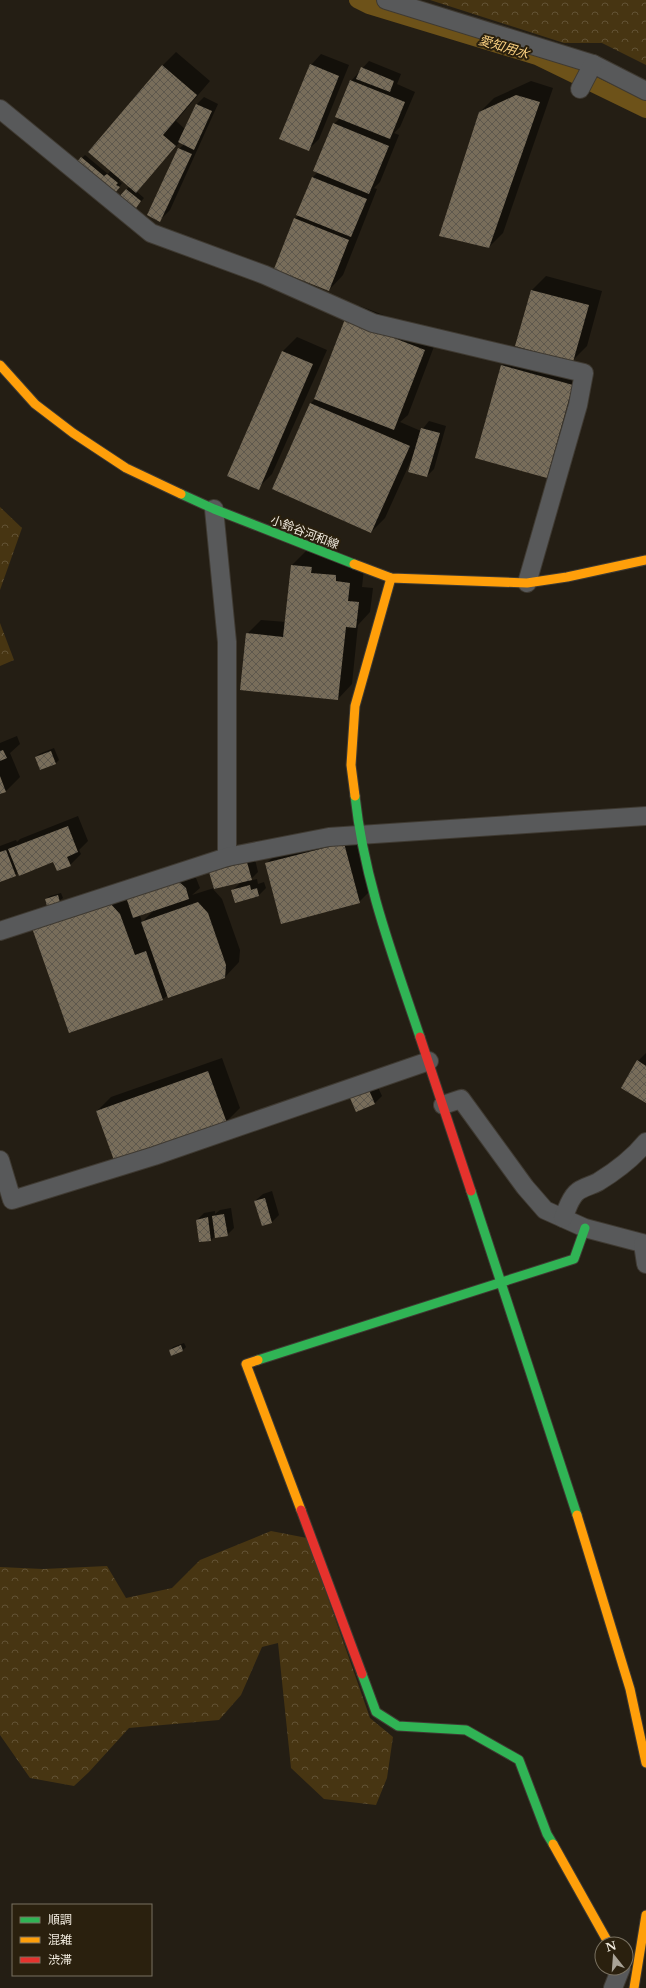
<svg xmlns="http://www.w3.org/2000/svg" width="646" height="1988" font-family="'Libre Baskerville','Noto Sans JP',serif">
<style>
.forest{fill:url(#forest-crowns)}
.shadow{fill:#0007;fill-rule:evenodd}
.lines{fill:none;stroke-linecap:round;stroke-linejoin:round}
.canal{stroke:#6d5219;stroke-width:16}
.building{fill:url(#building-cross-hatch)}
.street-casing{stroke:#3f3a32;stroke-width:20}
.fast-casing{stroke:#3f3a32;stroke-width:11}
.slow-casing{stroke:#3f3a32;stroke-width:11}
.jam-casing{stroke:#3f3a32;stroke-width:11}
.street{stroke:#58595a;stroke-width:18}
.fast{stroke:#30b455;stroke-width:9}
.slow{stroke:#ff9f0a;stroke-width:9}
.jam{stroke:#e5322d;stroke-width:9}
.labels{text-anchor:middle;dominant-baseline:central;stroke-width:4;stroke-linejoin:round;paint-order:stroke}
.street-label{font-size:12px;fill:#f0eade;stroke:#2a200e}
.water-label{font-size:13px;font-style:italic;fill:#fad080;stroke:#2a200e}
</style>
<defs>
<pattern id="forest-crowns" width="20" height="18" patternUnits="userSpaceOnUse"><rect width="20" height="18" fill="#473512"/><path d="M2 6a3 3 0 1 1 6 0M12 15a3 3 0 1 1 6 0" fill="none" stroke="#625234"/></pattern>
<pattern id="building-cross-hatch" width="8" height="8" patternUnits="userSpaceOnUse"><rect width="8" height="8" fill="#786d5a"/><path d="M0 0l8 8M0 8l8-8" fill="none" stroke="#5e584d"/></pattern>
</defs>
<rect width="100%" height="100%" fill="#241e14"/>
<g class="forest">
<path d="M 430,0 L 646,0 L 646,65 L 602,43 L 564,43 Z"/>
<path d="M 0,507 L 22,528 L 0,590 Z"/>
<path d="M 0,623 L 14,660 L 0,666 Z"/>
<path d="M 271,1531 L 307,1538 L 370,1718 L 393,1737 L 387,1778 L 376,1805 L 324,1799 L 291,1768 L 278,1643 L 262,1647 L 241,1695 L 219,1720 L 129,1728 L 89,1772 L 74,1786 L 30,1778 L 0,1735 L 0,1567 L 43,1569 L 107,1566 L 126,1598 L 172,1588 L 200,1560 Z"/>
</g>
<g class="shadow">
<path d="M 176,52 L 210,81 L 176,121 L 185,129 L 197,104 L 204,97 L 218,104 L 170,210 L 160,220 L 179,149 L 184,144 L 180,142 L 136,191 L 144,198 L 137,206 L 126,190 L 130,186 L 121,178 L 119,181 L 122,183 L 118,189 L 82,158 L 85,155 L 108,174 L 111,170 L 162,66 Z"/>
<path d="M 321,54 L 349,65 L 319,139 L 308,150 L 311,65 Z"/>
<path d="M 369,61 L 401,74 L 397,84 L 415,92 L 400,127 L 394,133 L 399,135 L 380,182 L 374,188 L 377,189 L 343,275 L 329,290 L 295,219 L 299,215 L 312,178 L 318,172 L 334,124 L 340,118 L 351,81 Z"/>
<path d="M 531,81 L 553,88 L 503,233 L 489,247 L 480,112 L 494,98 Z"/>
<path d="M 546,276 L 602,291 L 587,346 L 573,360 L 532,290 Z"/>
<path d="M 360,306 L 438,336 L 408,415 L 400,422 L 421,431 L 429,421 L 446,426 L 434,469 L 427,476 L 413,456 L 385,518 L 371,532 L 273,489 L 311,403 L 315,399 L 346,320 Z"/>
<path d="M 297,337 L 327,350 L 272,474 L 258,488 L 229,475 L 283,351 Z"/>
<path d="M 516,351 L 587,371 L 560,463 L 546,477 L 502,366 Z"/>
<path d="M 306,551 L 364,569 L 362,587 L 373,588 L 370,612 L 358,625 L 352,684 L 338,699 L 247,634 L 261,620 L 286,622 L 292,565 Z"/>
<path d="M 17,736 L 20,744 L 10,753 L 20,777 L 6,791 L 0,793 L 0,743 Z"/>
<path d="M 54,748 L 59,760 L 56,763 L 40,769 L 36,758 L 39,754 Z"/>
<path d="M 78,816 L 88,841 L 79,850 L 81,854 L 70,865 L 54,861 L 19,872 L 15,875 L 0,881 L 0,846 L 16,840 L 17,842 L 20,839 Z"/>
<path d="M 358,829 L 373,888 L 359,902 L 266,864 L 280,850 Z"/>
<path d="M 254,855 L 258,872 L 249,881 L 257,879 L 258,884 L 264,882 L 266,888 L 259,895 L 232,891 L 242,881 L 213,889 L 222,899 L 240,950 L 239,962 L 225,977 L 168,995 L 163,999 L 70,1032 L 33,928 L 188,870 L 196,878 L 200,888 L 192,895 L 214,888 L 210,872 ZM 154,910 L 142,922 L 140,915 Z"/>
<path d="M 61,893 L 63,898 L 59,901 L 46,899 L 50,896 Z"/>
<path d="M 646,1053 L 646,1101 L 638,1061 Z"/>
<path d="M 222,1058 L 240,1108 L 226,1122 L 97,1111 L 111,1097 Z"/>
<path d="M 376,1083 L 382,1096 L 375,1103 L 356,1111 L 351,1098 L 358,1091 Z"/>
<path d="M 272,1191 L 279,1215 L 272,1222 L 262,1225 L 255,1201 L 263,1194 Z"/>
<path d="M 231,1208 L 234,1228 L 227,1235 L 216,1235 L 211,1240 L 197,1220 L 204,1213 L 215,1211 L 215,1214 L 220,1210 Z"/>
<path d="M 184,1343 L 186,1347 L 183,1350 L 171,1355 L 170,1350 L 173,1347 Z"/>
</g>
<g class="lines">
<path class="canal" d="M 357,0 L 369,6 L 537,57 L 646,110"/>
</g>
<g class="building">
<path d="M 310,64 L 339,76 L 309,151 L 279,139 Z"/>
<path d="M 162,65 L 197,95 L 163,135 L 176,146 L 136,193 L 88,152 Z"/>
<path d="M 361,67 L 394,81 L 390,92 L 356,79 Z"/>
<path d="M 350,80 L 405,102 L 390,139 L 335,117 Z"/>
<path d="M 516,95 L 540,102 L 489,248 L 439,236 L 479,112 Z"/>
<path d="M 196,104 L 212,111 L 194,150 L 178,142 Z"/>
<path d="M 333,123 L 389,146 L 369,194 L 313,171 Z"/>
<path d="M 178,148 L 192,154 L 160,222 L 147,215 Z"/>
<path d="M 81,157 L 104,176 L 107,174 L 118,183 L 116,185 L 120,187 L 115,193 L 76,163 Z"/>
<path d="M 312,177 L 367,199 L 351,237 L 296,215 Z"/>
<path d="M 126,189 L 141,201 L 134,211 L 118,198 Z"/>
<path d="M 294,218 L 349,240 L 329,291 L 274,269 Z"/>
<path d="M 531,290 L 589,305 L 573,362 L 515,346 Z"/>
<path d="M 345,319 L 425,350 L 394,430 L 314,399 Z"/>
<path d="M 282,351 L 313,364 L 259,490 L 227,476 Z"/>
<path d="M 501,365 L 573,385 L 547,478 L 475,458 Z"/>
<path d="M 310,403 L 410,446 L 371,533 L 272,489 Z"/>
<path d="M 421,428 L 440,433 L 427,477 L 408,472 Z"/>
<path d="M 291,565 L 312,567 L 311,573 L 336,575 L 336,581 L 350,583 L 348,601 L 359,602 L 356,628 L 346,627 L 338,700 L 240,690 L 246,633 L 283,637 Z"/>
<path d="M 3,750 L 7,758 L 0,761 L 0,751 Z"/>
<path d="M 51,751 L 56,764 L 40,770 L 35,757 Z"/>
<path d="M 0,776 L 6,792 L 0,794 Z"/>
<path d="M 68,826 L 78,852 L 67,857 L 71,866 L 57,871 L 53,862 L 19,876 L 8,849 Z"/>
<path d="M 344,843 L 360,903 L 281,924 L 265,863 Z"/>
<path d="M 6,850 L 16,876 L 0,882 L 0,852 Z"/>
<path d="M 247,862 L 252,880 L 214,889 L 209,872 Z"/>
<path d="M 177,880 L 186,888 L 189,899 L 133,918 L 126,897 Z"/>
<path d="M 250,885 L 251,890 L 257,888 L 259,896 L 235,903 L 231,890 Z"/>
<path d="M 58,895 L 60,902 L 47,906 L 45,899 Z"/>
<path d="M 108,901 L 120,914 L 135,955 L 146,951 L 163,1000 L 69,1033 L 32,928 Z"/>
<path d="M 198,902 L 208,913 L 226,965 L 225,978 L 168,998 L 141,922 Z"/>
<path d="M 637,1060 L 646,1066 L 646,1103 L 621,1088 Z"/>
<path d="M 208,1071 L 227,1123 L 115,1163 L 96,1111 Z"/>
<path d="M 369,1090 L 375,1104 L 356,1112 L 350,1098 Z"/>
<path d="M 265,1198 L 272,1223 L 262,1226 L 254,1201 Z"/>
<path d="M 224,1214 L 228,1236 L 215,1238 L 212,1216 Z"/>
<path d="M 208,1217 L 211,1241 L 199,1242 L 196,1220 Z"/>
<path d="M 181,1345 L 183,1351 L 171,1356 L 169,1350 Z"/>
</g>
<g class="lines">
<g class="street-casing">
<g id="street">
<path d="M 386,0 L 593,64 L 646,91"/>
<path d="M 580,89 L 593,64"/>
<path d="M 0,109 L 151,233 L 265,275 L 373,323 L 584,373 L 578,405 L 527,583"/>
<path d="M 214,509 L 227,642 L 227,857"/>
<path d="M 0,931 L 227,857 L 329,837 L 646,816"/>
<path d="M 443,1105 L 461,1099 L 525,1187 L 545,1210 L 585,1228 L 646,1244"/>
<path d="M 0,1160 L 12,1200 L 154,1156 L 429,1061"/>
<path d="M 563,1218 C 567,1210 569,1200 576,1193 C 582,1187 591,1186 598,1182 C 616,1171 633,1158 646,1142"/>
<path d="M 643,1244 L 646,1264"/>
<path d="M 613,1988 L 621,1968"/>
</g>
</g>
<g class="fast-casing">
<g id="fast">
<path d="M 181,494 L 214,509 L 354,564"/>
<path d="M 355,796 C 364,880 393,956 420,1037"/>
<path d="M 471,1191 L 577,1515"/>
<path d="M 258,1360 L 574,1259 L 585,1228"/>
<path d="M 362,1674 L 376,1712 L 398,1726 L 466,1730 L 519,1760 L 547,1834 L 553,1844"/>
</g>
</g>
<g class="slow-casing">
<g id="slow">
<path d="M 0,365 L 35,404 L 73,433 L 126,468 L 181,494"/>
<path d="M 354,564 L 391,578 L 527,583 L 567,577 L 646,560"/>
<path d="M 355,796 L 351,765 L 355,706 L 391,578"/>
<path d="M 258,1360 L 246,1364 L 301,1510"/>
<path d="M 577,1515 L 630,1689 L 646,1763"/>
<path d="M 553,1844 L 609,1944"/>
<path d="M 634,1988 L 646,1915"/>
</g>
</g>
<g class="jam-casing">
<g id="jam">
<path d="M 420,1037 L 471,1191"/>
<path d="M 301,1510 L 362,1674"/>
</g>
</g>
<use href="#street" class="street"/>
<use href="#fast" class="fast"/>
<use href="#slow" class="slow"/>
<use href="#jam" class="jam"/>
</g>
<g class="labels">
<g class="street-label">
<text transform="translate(305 532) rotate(21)">小鈴谷河和線</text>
</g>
<g class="water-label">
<text transform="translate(504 47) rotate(17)">愛知用水</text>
</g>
</g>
<rect x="12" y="1904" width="140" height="72" fill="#2a200e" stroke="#797161"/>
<rect x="20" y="1917" width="20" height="6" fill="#30b455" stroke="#797161"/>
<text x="48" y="1924" font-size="12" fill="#f0eade">順調</text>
<rect x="20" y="1937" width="20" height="6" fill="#ff9f0a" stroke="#797161"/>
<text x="48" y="1944" font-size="12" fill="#f0eade">混雑</text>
<rect x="20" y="1957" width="20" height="6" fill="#e5322d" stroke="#797161"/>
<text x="48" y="1964" font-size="12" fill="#f0eade">渋滞</text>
<g transform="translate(614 1956) rotate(343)"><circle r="19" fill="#2a200e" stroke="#797161"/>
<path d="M0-3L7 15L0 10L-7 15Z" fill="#a9a397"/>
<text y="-6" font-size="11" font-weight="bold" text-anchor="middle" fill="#f0eade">N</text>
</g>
</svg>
